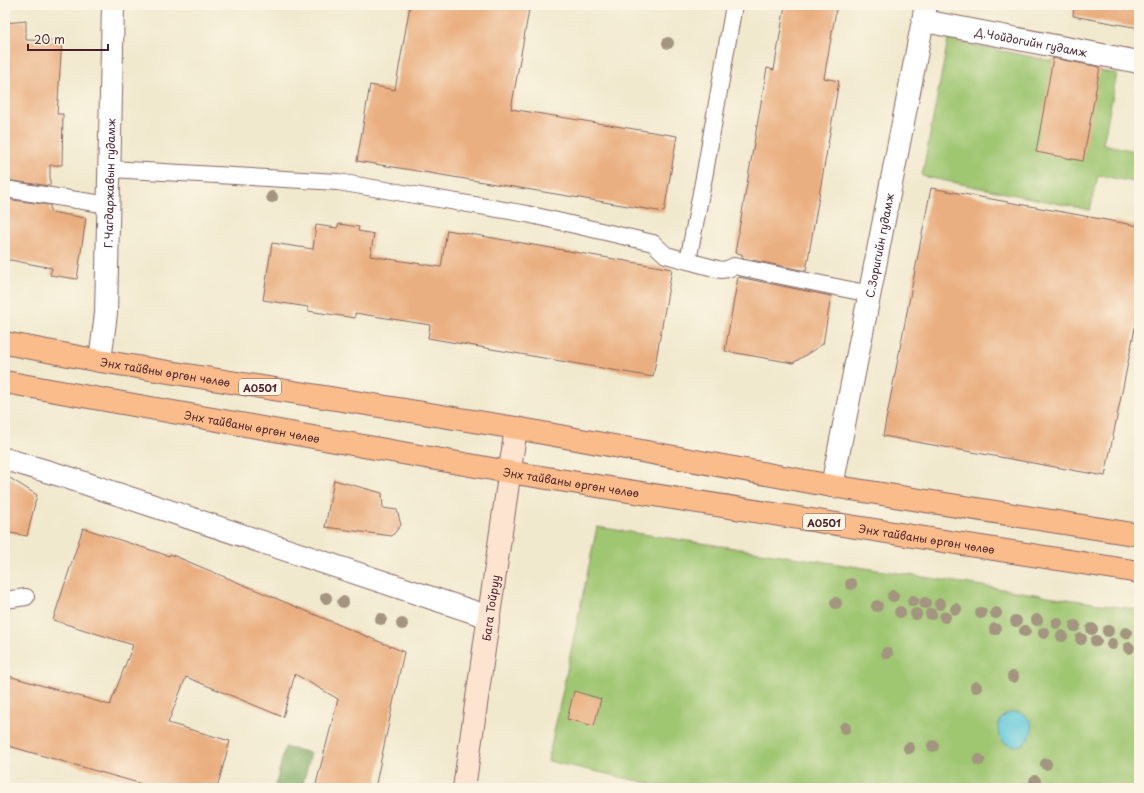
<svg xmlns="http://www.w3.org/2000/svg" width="1144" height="793" font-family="'Playpen Sans',sans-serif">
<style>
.green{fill:#9fc671;stroke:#74724e}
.forest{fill:#7fab63;stroke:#646547}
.water{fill:#5fc9da;stroke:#547482}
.building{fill:#eaaf80}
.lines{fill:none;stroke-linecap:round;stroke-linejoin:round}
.service-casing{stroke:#846664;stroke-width:18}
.minor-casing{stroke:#846664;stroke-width:24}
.tertiary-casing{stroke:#846664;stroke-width:24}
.secondary-casing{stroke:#846664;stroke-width:24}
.trunk-casing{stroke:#846664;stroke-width:24}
.service{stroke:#fff;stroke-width:16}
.minor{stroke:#fff;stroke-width:22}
.tertiary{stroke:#fff;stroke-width:22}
.secondary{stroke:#fde4d1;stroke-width:22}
.trunk{stroke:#fabc8b;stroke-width:22}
.tree{fill:#a39580}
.labels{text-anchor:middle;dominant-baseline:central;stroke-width:4;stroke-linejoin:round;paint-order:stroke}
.shield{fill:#fcf5e5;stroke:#7f5f63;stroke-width:1}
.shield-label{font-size:10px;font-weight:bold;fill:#4a1f2b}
.street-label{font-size:11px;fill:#4a1f2b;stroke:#fcf5e5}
</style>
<rect width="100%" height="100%" fill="#fcf5e5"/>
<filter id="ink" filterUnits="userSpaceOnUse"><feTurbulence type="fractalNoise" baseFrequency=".025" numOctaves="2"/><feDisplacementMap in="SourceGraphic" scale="8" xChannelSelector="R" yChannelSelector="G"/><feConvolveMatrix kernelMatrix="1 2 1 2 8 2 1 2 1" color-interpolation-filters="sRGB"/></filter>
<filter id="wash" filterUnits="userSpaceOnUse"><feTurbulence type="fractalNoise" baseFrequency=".012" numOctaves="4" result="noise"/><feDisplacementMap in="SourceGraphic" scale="16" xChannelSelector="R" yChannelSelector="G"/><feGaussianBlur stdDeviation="0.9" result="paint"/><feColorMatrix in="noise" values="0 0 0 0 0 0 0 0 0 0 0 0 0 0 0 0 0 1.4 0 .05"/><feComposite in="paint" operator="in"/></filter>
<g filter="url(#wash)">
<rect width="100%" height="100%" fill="#f1e9ce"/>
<g class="green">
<path d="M 948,40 L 1117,74 L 1103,144 L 1139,152 L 1139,183 L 1098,175 L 1090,210 L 922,176 Z"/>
<path d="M 597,527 L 1139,610 L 1139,788 L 671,788 L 548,761 Z"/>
</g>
<path class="forest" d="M 285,747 L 311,753 L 302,788 L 275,788 Z"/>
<circle class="water" cx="1015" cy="729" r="17"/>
<g id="blocks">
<g class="building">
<path d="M 410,5 L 501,5 L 529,10 L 511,109 L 677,136 L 664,212 L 357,161 L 370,85 L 395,90 Z"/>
<path d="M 785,5 L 837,5 L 824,78 L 839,81 L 806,271 L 742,258 L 742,254 L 735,253 L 767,68 L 774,70 Z"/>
<path d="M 1074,5 L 1139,5 L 1139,28 L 1073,16 Z"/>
<path d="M 26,21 L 26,40 L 62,41 L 57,114 L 63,114 L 62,165 L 50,165 L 50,186 L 5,180 L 5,23 Z"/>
<path d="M 1053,58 L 1100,67 L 1083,161 L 1036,152 Z"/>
<path d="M 931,188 L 1139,226 L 1139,308 L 1105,476 L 883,436 Z"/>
<path d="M 5,199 L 50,205 L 50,212 L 86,218 L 77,279 L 50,275 L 52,268 L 5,259 Z"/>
<path d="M 339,224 L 359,227 L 358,231 L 374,234 L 370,256 L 441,267 L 447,230 L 672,269 L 653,377 L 428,338 L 430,325 L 355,313 L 355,318 L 308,311 L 308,307 L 263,300 L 272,243 L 313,249 L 316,225 L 337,228 Z"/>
<path d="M 738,277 L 831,296 L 823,344 L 793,363 L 725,351 Z"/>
<path d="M 5,475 L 37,495 L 27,536 L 5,532 Z"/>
<path d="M 334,480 L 382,493 L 383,508 L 397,510 L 401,525 L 392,536 L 325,527 Z"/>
<path d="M 83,528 L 169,556 L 170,554 L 404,652 L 375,788 L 315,788 L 338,699 L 295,674 L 283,717 L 186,677 L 168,723 L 230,741 L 217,788 L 156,788 L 5,745 L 5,675 L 110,705 L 133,645 L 53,620 Z"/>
<path d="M 574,691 L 601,699 L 594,726 L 567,719 Z"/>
</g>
</g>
</g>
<g filter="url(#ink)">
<use href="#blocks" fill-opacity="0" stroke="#846664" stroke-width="1"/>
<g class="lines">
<g class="service-casing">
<g id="service">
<path d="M 110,169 L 338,182 L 527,214 L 653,243 L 666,255 L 721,270 L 728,269 L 734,266 L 870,294"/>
<path d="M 5,189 L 109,205"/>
<path d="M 688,261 L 705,172 L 734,5"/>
<path d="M 5,600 L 26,597"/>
</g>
</g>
<g class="minor-casing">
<path id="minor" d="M 5,459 L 63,476 L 489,617"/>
</g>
<g class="tertiary-casing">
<g id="tertiary">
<path id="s1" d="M 924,21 L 1139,62"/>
<path id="s2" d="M 100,361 L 106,313 L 113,5"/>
<path id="s3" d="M 832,486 L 926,5"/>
</g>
</g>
<g class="secondary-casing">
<g id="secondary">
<path id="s4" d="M 464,788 L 516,428"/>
</g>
</g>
<g class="trunk-casing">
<g id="trunk">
<path id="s5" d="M 5,343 L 100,361 L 516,428 L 832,486 L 1139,535"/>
<path id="s6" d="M 5,382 L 509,472 L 1139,572"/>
</g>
</g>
<use href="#service" class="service"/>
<use href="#minor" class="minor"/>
<use href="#tertiary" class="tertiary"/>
<use href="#secondary" class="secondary"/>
<use href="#trunk" class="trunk"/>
</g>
<g class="tree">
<circle cx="668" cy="43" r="6"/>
<circle cx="272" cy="197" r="6"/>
<circle cx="851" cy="584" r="6"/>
<circle cx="893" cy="596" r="6"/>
<circle cx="326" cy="598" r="6"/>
<circle cx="913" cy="601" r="6"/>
<circle cx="343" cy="602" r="6"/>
<circle cx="836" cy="603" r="6"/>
<circle cx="925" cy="603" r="6"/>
<circle cx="940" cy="604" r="6"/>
<circle cx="877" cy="606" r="6"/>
<circle cx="956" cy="609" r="6"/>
<circle cx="900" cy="612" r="6"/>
<circle cx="981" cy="613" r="6"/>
<circle cx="996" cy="613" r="6"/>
<circle cx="916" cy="614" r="6"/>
<circle cx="931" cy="614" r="6"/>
<circle cx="945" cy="617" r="6"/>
<circle cx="381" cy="619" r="6"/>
<circle cx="1037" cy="620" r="6"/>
<circle cx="1016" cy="621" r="6"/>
<circle cx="1057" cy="623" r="6"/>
<circle cx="402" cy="624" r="6"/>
<circle cx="1075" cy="626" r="6"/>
<circle cx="995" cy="629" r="6"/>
<circle cx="1092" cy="629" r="6"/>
<circle cx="1025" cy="631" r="6"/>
<circle cx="1108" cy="631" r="6"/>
<circle cx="1044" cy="633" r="6"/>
<circle cx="1126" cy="633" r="6"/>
<circle cx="1062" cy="636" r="6"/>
<circle cx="1081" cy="639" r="6"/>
<circle cx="1096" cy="641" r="6"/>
<circle cx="1112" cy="644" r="6"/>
<circle cx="1129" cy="648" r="6"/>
<circle cx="887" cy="653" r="6"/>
<circle cx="1013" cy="677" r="6"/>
<circle cx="976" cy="687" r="6"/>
<circle cx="845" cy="728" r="6"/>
<circle cx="933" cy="746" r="6"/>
<circle cx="909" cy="748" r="6"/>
<circle cx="979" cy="760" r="6"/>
<circle cx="1046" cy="764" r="6"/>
<circle cx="1035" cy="781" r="6"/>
</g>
</g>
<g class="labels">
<g class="shield">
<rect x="239" y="379" width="42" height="16" rx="3"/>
<rect x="803" y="514" width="42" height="16" rx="3"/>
</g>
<g class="shield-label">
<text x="260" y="387">A0501</text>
<text x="824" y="522">A0501</text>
</g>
<g class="street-label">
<text stroke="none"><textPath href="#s1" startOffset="109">Д.Чойдогийн гудамж</textPath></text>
<text stroke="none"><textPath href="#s2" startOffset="178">Г.Чагдаржавын гудамж</textPath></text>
<text stroke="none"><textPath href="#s3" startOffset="245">С.Зоригийн гудамж</textPath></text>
<text stroke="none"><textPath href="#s5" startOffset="163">Энх тайвны өргөн чөлөө</textPath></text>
<text stroke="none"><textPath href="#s6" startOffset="251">Энх тайваны өргөн чөлөө</textPath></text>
<text stroke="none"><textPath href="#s6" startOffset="575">Энх тайваны өргөн чөлөө</textPath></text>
<text stroke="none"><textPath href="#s6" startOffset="935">Энх тайваны өргөн чөлөө</textPath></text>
<text stroke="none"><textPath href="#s4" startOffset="182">Бага Тойруу</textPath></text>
</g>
</g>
<rect width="1144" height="793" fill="none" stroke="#fcf5e5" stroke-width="20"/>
<path d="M28 44v6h80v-6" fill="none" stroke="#4a1f2b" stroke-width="2"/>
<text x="34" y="44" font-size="12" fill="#4a1f2b" stroke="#fcf5e5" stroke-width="3" paint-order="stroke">20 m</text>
</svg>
